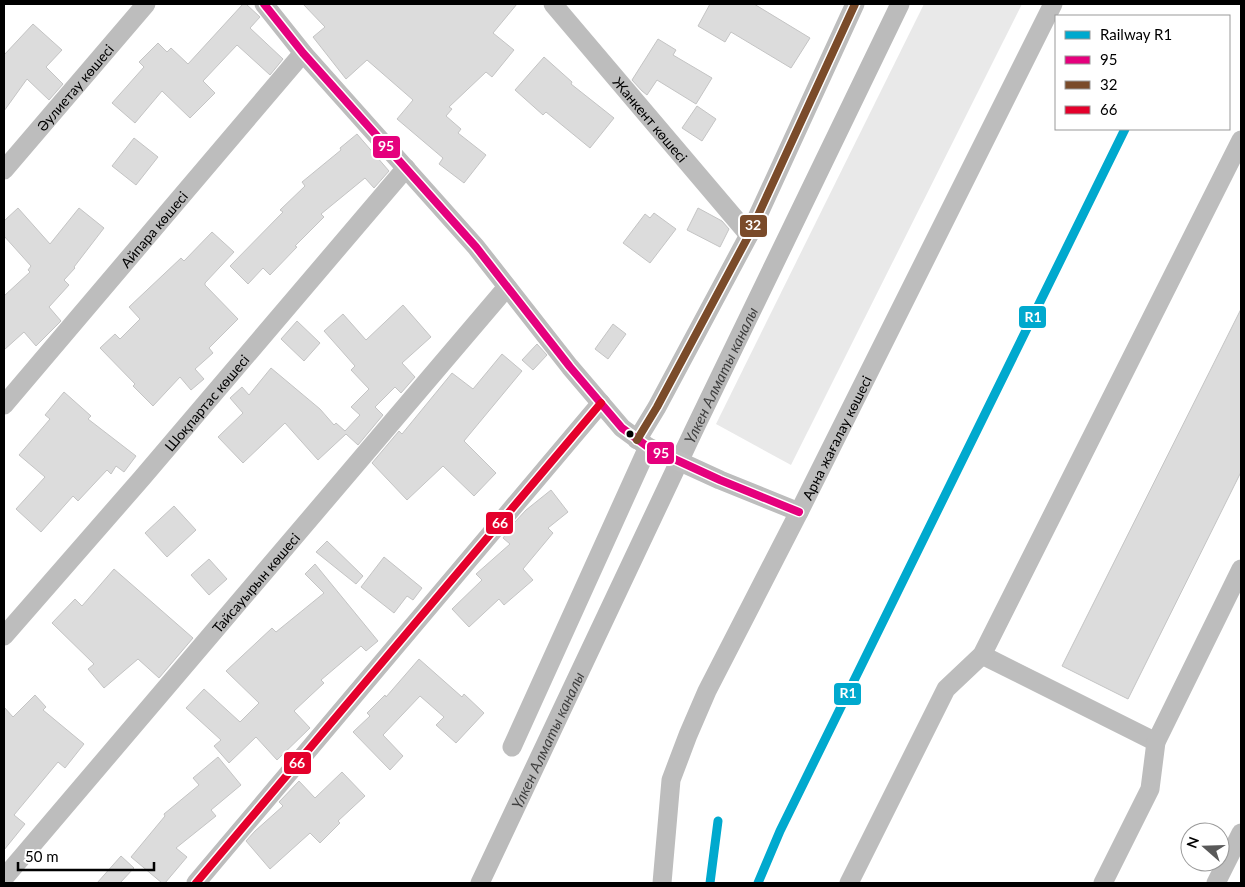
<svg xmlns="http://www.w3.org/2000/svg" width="1245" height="887" font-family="Lato,sans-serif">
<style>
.green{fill:#e9e9e9}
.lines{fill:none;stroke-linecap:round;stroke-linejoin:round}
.canal{stroke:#bbb;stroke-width:19}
.building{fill:#dcdcdc;stroke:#c4c4c4}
.minor{stroke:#bdbdbd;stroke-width:19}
.bus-1-casing{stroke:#fff;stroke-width:11}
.bus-2-casing{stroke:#fff;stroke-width:11}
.bus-3-casing{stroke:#fff;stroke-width:11}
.bus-1{stroke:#e5007d;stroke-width:8}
.bus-2{stroke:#7a4b2a;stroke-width:8}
.bus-3{stroke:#e4002b;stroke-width:8}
.rail-1-casing{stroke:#fff;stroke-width:12}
.rail-1{stroke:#00a9ce;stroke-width:9}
.bus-dot{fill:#000;stroke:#fff;stroke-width:2}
.labels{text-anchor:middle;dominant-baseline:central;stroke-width:4;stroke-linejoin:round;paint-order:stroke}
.street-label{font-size:14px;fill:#000;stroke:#fff}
.water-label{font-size:15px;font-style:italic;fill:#3f3f3f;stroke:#fff}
.line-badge{stroke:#fff;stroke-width:2}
.badge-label{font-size:14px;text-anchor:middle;font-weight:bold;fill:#fff}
</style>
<rect width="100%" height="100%" fill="#fff"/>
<path class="green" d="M 924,4 L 1022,4 L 791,465 L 716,424 Z"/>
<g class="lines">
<path class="canal" id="s1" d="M 480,883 L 694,430 L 900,4"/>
</g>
<g class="building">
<path d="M 243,4 L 246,4 L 260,17 L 250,28 L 283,59 L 270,75 L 237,45 L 203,81 L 215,93 L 190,118 L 162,91 L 135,123 L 112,103 L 144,67 L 139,62 L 158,43 L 167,52 L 171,48 L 188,64 Z"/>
<path d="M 303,4 L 517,4 L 493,33 L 514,50 L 492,77 L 486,72 L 449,107 L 452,109 L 446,116 L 461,129 L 458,133 L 486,155 L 464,183 L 439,164 L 443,158 L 397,119 L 413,100 L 367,60 L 346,79 L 313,37 L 325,27 Z"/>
<path d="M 710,4 L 754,4 L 810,38 L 791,68 L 731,32 L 725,42 L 698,26 Z"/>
<path d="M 33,24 L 62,50 L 46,67 L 63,84 L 49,100 L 27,79 L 4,111 L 4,55 Z"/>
<path d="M 658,39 L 676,50 L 673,55 L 712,78 L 696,104 L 657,80 L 647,95 L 642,91 L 632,80 Z"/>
<path d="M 544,57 L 572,82 L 571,84 L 614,118 L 590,148 L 546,112 L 543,115 L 515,90 Z"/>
<path d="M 697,106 L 716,119 L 702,141 L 682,128 Z"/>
<path d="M 357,134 L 389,171 L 374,188 L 365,178 L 321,214 L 324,217 L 295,246 L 297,247 L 270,275 L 263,268 L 248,284 L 230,266 L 283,212 L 280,210 L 305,186 L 302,182 L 341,150 L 340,148 Z"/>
<path d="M 134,138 L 158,157 L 136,185 L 112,166 Z"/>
<path d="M 18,208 L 50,244 L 79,208 L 104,228 L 74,267 L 75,268 L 64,280 L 69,285 L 49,307 L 61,321 L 36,346 L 24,332 L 4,350 L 4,296 L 30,272 L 28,270 L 31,266 L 4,236 L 4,221 Z"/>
<path d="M 698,208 L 722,221 L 729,229 L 720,247 L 687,230 Z"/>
<path d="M 654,213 L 676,229 L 650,263 L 623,243 L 645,214 L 650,218 Z"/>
<path d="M 212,232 L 234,252 L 205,283 L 205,285 L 238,319 L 209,348 L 213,353 L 195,369 L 204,379 L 191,390 L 180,377 L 153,406 L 133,386 L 135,384 L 100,348 L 115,334 L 120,339 L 140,319 L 129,307 L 181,258 L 184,261 Z"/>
<path d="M 403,305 L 431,337 L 402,363 L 415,377 L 401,393 L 395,387 L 375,407 L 383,415 L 358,445 L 346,434 L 318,460 L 285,423 L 243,463 L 218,437 L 243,413 L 230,398 L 242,387 L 249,395 L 271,368 L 320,409 L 334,425 L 336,423 L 345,431 L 360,415 L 351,407 L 369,389 L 351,370 L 355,366 L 324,331 L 343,314 L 366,340 Z"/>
<path d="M 1241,309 L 1241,472 L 1128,699 L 1062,666 Z"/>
<path d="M 297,321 L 320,343 L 304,361 L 281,339 Z"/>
<path d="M 613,324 L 626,334 L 608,359 L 595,349 Z"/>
<path d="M 537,344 L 547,355 L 533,370 L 522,360 Z"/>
<path d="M 502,354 L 522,371 L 464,441 L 496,473 L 474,496 L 443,466 L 407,500 L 372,463 L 399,431 L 402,434 L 452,373 L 473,389 Z"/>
<path d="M 64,392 L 91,416 L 88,419 L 136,456 L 124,472 L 116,466 L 111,474 L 107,470 L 78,501 L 73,496 L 41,532 L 16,509 L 45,477 L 19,455 L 50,419 L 45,415 Z"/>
<path d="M 551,490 L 568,512 L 548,528 L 553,533 L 523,569 L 533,580 L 504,605 L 499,599 L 469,627 L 452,609 L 482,580 L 476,574 L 510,544 L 503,538 L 514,523 L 526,510 Z"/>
<path d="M 174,506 L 196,530 L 167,557 L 145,533 Z"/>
<path d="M 327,541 L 363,576 L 356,584 L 316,552 Z"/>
<path d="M 384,557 L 422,588 L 413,600 L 407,596 L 394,613 L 361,587 Z"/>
<path d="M 209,559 L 227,579 L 209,595 L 191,575 Z"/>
<path d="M 315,564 L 378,641 L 366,651 L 361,646 L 321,680 L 324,683 L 294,711 L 310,728 L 277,760 L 256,737 L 229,763 L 214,746 L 221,740 L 186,708 L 204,689 L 240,722 L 259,703 L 226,671 L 272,628 L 276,632 L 324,593 L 305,574 Z"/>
<path d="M 114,569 L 193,638 L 159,678 L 138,659 L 104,688 L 88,669 L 94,664 L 52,623 L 75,599 L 82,606 Z"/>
<path d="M 419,659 L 462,697 L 464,694 L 484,713 L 456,743 L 436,725 L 444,717 L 420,696 L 383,735 L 403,756 L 390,770 L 353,732 L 370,716 L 367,713 L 385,695 L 386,697 Z"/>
<path d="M 35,695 L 46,707 L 43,710 L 84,744 L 65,768 L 58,762 L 14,815 L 25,824 L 4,850 L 4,707 L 13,717 Z"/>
<path d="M 218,757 L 241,785 L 211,810 L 216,816 L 176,848 L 187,857 L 165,883 L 162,883 L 131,857 L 165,816 L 164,814 L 199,785 L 193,778 Z"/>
<path d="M 342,772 L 365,796 L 338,821 L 340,823 L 320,843 L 310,833 L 270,869 L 246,841 L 255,831 L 283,806 L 279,802 L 299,781 L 315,798 Z"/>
<path d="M 121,856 L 134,868 L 120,883 L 97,883 Z"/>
</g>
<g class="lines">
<g class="minor">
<path d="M 264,4 L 303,53 L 476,247 L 570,367 L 622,428 L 648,447 L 720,480 L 799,512"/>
<path id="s2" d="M 553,4 L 749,235"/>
<path id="s3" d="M 4,170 L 146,4"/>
<path id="s4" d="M 4,405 L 303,53"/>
<path d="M 637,440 L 657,407 L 749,235 L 855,4"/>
<path id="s5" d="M 4,636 L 142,478 L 406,168"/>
<path d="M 982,655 L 1156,742"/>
<path d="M 512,747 L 648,447"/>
<path id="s6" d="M 4,878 L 507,287"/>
<path d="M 196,883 L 601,403"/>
<path id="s7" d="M 662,883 L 671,780 L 688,735 L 707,691 L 799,512 L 1053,4"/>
<path d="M 849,883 L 946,689 L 982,655 L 1241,140"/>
<path d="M 1103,883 L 1150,789 L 1156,742 L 1241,569"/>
<path d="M 1216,883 L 1241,833"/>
</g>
<g class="bus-1-casing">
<path id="bus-1" d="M 264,4 L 303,53 L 476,247 L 570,367 L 622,428 L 648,447 L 720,480 L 799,512"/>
</g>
<g class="bus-2-casing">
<path id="bus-2" d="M 637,440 L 657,407 L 749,235 L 855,4"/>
</g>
<g class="bus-3-casing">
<path id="bus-3" d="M 196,883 L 601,403"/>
</g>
<use href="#bus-1" class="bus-1"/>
<use href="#bus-2" class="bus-2"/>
<use href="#bus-3" class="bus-3"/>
<g class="rail-1-casing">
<g id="rail-1">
<path d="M 710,883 L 718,821"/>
<path d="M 758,883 L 780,831 L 1125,129"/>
</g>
</g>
<use href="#rail-1" class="rail-1"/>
</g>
<circle class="bus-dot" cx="630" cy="434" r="4.5"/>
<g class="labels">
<g class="street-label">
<text stroke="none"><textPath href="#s3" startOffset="109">Әулиетау көшесі</textPath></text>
<text stroke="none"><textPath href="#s2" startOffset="151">Жанкент көшесі</textPath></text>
<text stroke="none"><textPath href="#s4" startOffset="231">Айпара көшесі</textPath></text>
<text stroke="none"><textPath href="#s5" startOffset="309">Шоқпартас көшесі</textPath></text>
<text stroke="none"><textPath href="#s7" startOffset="484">Арна жағалау көшесі</textPath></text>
<text stroke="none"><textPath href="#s6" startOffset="388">Тайсауырын көшесі</textPath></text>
</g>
<g class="water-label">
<text stroke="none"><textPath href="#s1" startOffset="562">Үлкен Алматы каналы</textPath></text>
<text stroke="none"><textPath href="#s1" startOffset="158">Үлкен Алматы каналы</textPath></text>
</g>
</g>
<g class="line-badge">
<rect x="372" y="135" width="29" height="24" rx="5" fill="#e5007d"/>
<rect x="739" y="214" width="29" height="24" rx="5" fill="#7a4b2a"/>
<rect x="1018" y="305" width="29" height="24" rx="5" fill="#00a9ce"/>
<rect x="646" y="441" width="29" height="24" rx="5" fill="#e5007d"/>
<rect x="485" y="511" width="29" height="24" rx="5" fill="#e4002b"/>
<rect x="833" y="682" width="29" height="24" rx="5" fill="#00a9ce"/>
<rect x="283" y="751" width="29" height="24" rx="5" fill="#e4002b"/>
</g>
<g class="badge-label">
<text x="386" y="151">95</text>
<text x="753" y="230">32</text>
<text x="1033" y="322">R1</text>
<text x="661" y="458">95</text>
<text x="500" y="528">66</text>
<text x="848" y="698">R1</text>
<text x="297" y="768">66</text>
</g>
<rect width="1245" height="887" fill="none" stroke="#000000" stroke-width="10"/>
<rect x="1055" y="15" width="175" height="115" fill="#ffffff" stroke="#999999"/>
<rect x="1065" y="31" width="25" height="8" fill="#00a9ce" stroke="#999999"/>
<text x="1100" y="40" font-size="15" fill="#000000">Railway R1</text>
<rect x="1065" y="56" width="25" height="8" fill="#e5007d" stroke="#999999"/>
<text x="1100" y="65" font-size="15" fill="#000000">95</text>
<rect x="1065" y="81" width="25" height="8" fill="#7a4b2a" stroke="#999999"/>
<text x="1100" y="90" font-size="15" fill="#000000">32</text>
<rect x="1065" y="106" width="25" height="8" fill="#e4002b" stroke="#999999"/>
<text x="1100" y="115" font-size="15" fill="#000000">66</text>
<g transform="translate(1205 847) rotate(290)"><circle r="24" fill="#ffffff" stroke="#999999"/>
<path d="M0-4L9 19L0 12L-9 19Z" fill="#595959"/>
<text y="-8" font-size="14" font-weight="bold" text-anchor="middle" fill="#000000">N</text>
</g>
<path d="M18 862v8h136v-8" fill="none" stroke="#000000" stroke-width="2.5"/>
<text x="25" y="862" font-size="15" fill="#000000" stroke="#ffffff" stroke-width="4" paint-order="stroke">50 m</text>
</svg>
